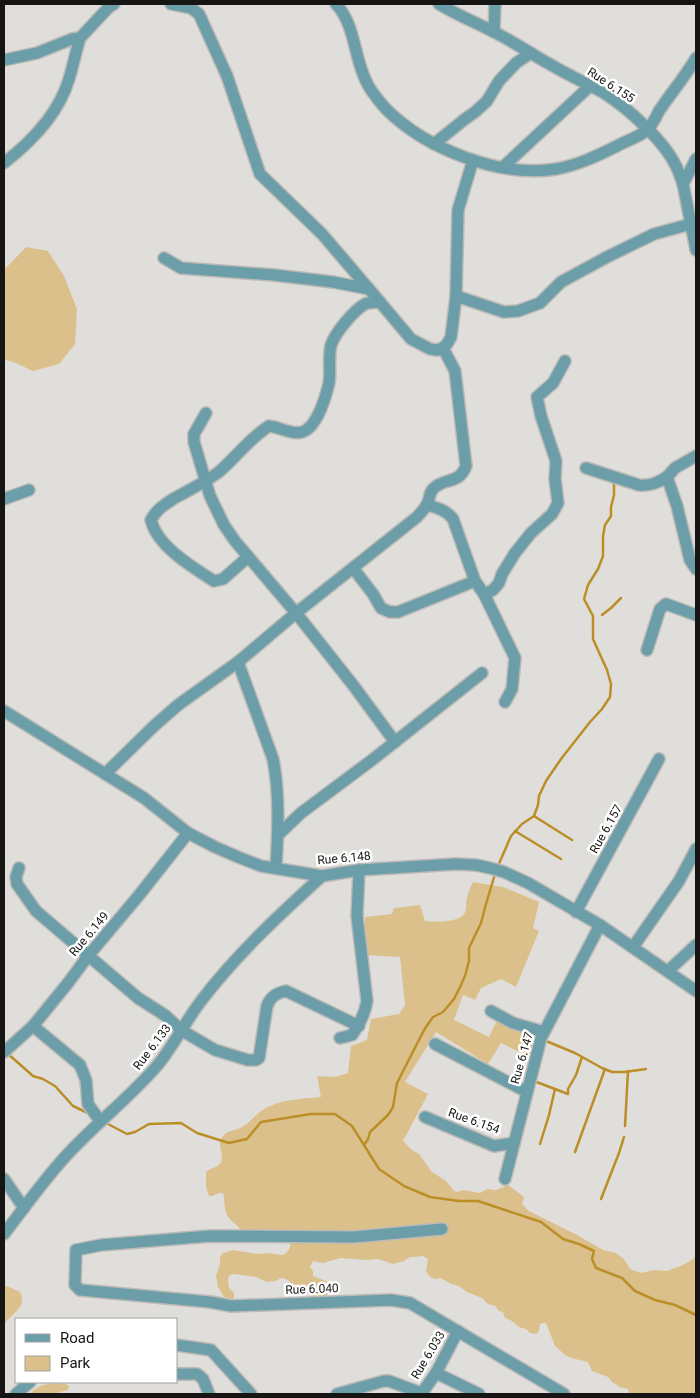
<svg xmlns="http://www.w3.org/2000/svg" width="700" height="1398" font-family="Roboto,sans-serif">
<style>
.green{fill:#dbc08b}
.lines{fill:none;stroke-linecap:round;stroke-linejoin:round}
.stream{stroke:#bb8e27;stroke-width:2.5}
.minor-casing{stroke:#bcbab7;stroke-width:14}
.minor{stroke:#6b9ea8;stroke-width:11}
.labels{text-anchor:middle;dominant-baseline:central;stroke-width:5;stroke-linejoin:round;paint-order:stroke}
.street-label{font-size:12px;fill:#161514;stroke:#fff}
</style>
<rect width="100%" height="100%" fill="#e0dedb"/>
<g class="green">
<path d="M 26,247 L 48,251 L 64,276 L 77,309 L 75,344 L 59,364 L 33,371 L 11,361 L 4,360 L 4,270 Z"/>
<path d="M 473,882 L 503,887 L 539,902 L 533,928 L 539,931 L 516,987 L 501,979 L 481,988 L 475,1000 L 463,995 L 454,1020 L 489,1037 L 497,1020 L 536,1034 L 530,1057 L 501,1043 L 488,1064 L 436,1032 L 405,1082 L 428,1094 L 403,1141 L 412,1150 L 419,1154 L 432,1172 L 446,1181 L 454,1191 L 457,1192 L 463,1190 L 480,1193 L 487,1189 L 496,1190 L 508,1185 L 524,1197 L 522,1204 L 529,1211 L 577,1235 L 603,1250 L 616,1253 L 624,1259 L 630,1269 L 641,1273 L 654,1270 L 667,1271 L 683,1265 L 696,1257 L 696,1394 L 629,1394 L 628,1389 L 619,1387 L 616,1384 L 613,1383 L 608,1377 L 592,1371 L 588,1362 L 571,1358 L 565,1355 L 555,1346 L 546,1323 L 543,1323 L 540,1324 L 539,1331 L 536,1334 L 530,1333 C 526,1328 525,1329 519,1327 C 515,1324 512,1320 505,1318 L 503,1312 L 499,1311 L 495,1306 L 488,1304 L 482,1298 L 467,1292 L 459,1286 L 451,1284 L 441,1278 L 435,1279 L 430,1277 L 426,1271 L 428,1259 L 423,1256 L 415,1257 L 410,1257 L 404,1261 L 393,1264 L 378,1259 L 367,1260 L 341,1258 L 323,1263 L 313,1261 L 310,1267 L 313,1271 L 313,1276 C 323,1281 330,1279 330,1292 L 325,1297 C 310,1299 308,1293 296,1286 C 290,1283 289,1279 281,1278 L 276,1281 L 267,1282 L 256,1277 L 234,1274 L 230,1275 L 228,1278 L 229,1288 L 234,1293 L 234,1298 L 232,1299 L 224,1297 L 218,1287 L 216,1276 L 220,1264 L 220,1257 L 223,1253 L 233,1250 L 258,1254 L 267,1253 L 283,1255 C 290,1251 292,1245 289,1238 L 262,1231 L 242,1231 C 238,1225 231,1222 227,1215 C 224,1208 225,1200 223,1193 L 219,1193 L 212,1196 L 209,1196 L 206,1187 L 206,1172 C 211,1167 219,1168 221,1162 C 225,1152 215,1145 223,1136 C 228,1130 234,1131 240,1128 C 248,1125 254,1116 261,1111 C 279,1099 301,1099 321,1097 L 317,1076 L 335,1077 L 348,1073 L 351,1046 L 367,1040 L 371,1019 L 399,1014 L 405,1005 L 400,957 L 365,955 L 365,917 L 392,914 L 394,908 L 420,905 L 425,921 C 435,922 458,923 464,914 C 467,910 466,906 466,902 C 467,895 470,888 473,882 Z"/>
<path d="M 4,1285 L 20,1292 C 28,1308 11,1313 4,1325 Z"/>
<path d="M 66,1384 L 69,1386 L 68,1390 L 53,1394 L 30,1394 C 39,1383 52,1383 66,1384 Z"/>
</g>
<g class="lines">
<g class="stream">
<path d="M 602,615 L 611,608 L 621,598"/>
<path d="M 534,816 L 572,840"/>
<path d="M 515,831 L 561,859"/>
<path d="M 498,866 L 511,836 L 522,824 L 534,816 L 538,805 L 539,796 L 546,781 L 561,759 L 590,722 L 602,709 L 610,697 L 611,684 L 607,670 L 593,639 L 593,616 L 584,599 L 588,585 L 598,569 L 603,556 L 603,536 L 605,525 L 611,516 L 611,507 L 614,495 L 614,484"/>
<path d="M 546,1041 L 575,1053 L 602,1068 L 612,1072 L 625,1072 L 646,1069"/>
<path d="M 7,1053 L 33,1076 L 43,1079 L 55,1086 L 73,1106 L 90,1114"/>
<path d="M 534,1081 L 568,1094 L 568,1089 L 576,1075 L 582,1057"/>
<path d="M 106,1123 L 127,1134 L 135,1132 L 149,1124 L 181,1123 L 197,1133 L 229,1143 L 247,1139 L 261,1122 L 311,1114 L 335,1114 L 352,1126 L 379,1169 L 404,1186 L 430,1197 L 459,1201 L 478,1201 L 541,1222 L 563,1239 L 579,1244 L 594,1251 L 592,1259 L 596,1268 L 622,1278 L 635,1291 L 655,1300 L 675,1305 L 696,1315"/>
<path d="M 625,1126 L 628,1071"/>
<path d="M 540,1144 L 549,1115 L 555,1089"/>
<path d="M 364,1145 L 368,1139 L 370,1132 L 388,1115 L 393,1107 L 397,1083 L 424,1030 L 433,1017 L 443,1012 L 454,999 L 460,987 L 465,976 L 469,961 L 469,948 L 481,923 L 486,904 L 495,874"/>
<path d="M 575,1152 L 605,1069"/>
<path d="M 601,1199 L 619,1153 L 624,1137"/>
</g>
<g class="minor-casing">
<g id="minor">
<path d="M 171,4 L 191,8 L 199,14 L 227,76 L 260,174 L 322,234 L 369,289"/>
<path d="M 336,4 C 355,24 354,57 366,81 C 370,91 379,101 386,109 C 426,149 500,178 556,169 C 578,165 597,156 617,146 C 626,141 639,137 647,130 C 652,126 656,117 659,111 C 671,93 685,77 696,58"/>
<path d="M 439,4 C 457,15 475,22 494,32 C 514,42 533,55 553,66 C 570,76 588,84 604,93 C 628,108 664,141 676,166 C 679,172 681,178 683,184 L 696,250"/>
<path d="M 494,32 L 495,4"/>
<path d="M 80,38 L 109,7 L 114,4"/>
<path d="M 4,60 L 37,53 L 72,39 L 80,38 C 76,51 73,66 69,79 C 59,113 31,142 4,163"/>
<path d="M 434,144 L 465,119 L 475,112 L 487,101 L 499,81 L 516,63 L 531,53"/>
<path d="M 503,167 L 590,86"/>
<path d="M 683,184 L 696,159"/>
<path d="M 164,258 L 181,268 L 274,275 L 333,282 L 369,289 L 411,339 L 430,349 L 437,350 L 443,348 L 447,344 L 451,337 L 456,296 L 458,210 L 473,160"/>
<path d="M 456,296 L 504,312 L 518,311 L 540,303 L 561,282 L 607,257 L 654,234 L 691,224"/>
<path d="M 206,413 L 194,434 L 194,442 L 210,496 L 224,525 L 235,541 L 296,613 L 353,685 L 395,742"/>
<path d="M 586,468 L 639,485 C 650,486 657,483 667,477 L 677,506 L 690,560 L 696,569"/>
<path d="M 667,477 L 675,468 L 696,456"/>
<path d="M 4,499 L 29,490"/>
<path d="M 427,505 C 438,508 446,510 453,519 L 475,581 L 484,594 L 515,658 L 512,689 L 505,702"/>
<path d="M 248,557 L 223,579 L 214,581 C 192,567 157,546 151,520 C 156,510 164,505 173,499 C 189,490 206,482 220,471 C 237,456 250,438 269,426 C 279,427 292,435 302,432 C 317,428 326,396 329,383 C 331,371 328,357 331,345 C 335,333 354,310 365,304 C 369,302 375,303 380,302"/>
<path d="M 353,568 L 373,594 L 381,608 L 390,612 L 398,612 L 475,581"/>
<path d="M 484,594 L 493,590 L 499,583 L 502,574 L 515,553 L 531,533 L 552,514 L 558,503 L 555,479 L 556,461 L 541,416 L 537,397 L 553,383 L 565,361"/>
<path d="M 647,650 L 660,609 L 666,604 L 696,615"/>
<path d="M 238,662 L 273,759 C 280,795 278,832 276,868"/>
<path d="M 4,711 L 144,798 L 188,833 L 215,847 L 238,857 L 261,866 L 322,876 L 359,870 L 456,864 L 476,865 L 490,868 L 504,872 L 528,883 L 600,925 L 696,991"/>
<path d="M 105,774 L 154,726 L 178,705 L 238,662 L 296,613 L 417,517 C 420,513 425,509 427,504 C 430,499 429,493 433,489 C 444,477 459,485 466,466 L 455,371 L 443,348"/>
<path d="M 278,835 L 301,813 L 372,760 L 482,673"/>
<path d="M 19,868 L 16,877 L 17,884 L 36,911 L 138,998 L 166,1016 L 181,1030 L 215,1050 L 248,1060 L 256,1060 L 259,1058 L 267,1006 C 270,997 276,993 286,991 L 359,1026"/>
<path d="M 576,912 L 659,759"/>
<path d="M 633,947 L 679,881 L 696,849"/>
<path d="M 668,971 L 696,945"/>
<path d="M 491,1011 L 513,1023 L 544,1032"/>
<path d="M 33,1026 L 80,1065 L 86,1080 L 88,1104 L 100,1121"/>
<path d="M 340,1038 L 352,1035 C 359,1025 365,1014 367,1001 L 357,916 L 359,870"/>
<path d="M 435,1044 L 527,1092"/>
<path d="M 4,1052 L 33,1026 L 68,983 L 88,956 L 140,894 L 188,833"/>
<path d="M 425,1117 L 494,1146 L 514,1143"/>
<path d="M 4,1179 L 24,1208"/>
<path d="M 505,1179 L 541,1038 L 600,925"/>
<path d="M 442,1229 L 354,1237 L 210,1236 L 101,1245 L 76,1250 L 75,1285 L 80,1290 L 210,1302 L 231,1306 L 391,1300 L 410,1303 L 564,1394"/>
<path d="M 4,1234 C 24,1208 43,1181 65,1157 C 94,1125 128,1099 156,1067 C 173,1047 185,1022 201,1001 C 236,955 279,915 322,876"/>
<path d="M 176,1345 L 211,1350 L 251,1394"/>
<path d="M 436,1373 L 479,1394"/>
<path d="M 176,1374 L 197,1374 L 203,1379 L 209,1394"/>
<path d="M 422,1393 L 436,1373 L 458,1331"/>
<path d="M 16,1394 L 30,1382"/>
<path d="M 337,1394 L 384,1381 L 389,1381 L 424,1394"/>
</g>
</g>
<use href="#minor" class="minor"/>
</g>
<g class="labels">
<g class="street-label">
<text transform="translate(611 85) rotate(33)">Rue 6.155</text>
<text transform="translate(606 829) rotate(-61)">Rue 6.157</text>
<text transform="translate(344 858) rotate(-5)">Rue 6.148</text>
<text transform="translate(89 934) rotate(-50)">Rue 6.149</text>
<text transform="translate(152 1047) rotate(-53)">Rue 6.133</text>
<text transform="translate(522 1058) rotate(-74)">Rue 6.147</text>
<text transform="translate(474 1121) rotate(20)">Rue 6.154</text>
<text transform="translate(312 1289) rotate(-2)">Rue 6.040</text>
<text transform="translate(428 1355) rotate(-59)">Rue 6.033</text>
</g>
</g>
<rect width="700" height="1398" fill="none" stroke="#161514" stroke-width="10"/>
<rect x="15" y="1318" width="162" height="65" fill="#ffffff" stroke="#a2a1a1"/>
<rect x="25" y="1334" width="25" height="8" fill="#6b9ea8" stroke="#a2a1a1"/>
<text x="60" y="1343" font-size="15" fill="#161514">Road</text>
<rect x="25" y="1356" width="25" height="15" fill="#dbc08b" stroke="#a2a1a1"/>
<text x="60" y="1368" font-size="15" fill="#161514">Park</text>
</svg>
